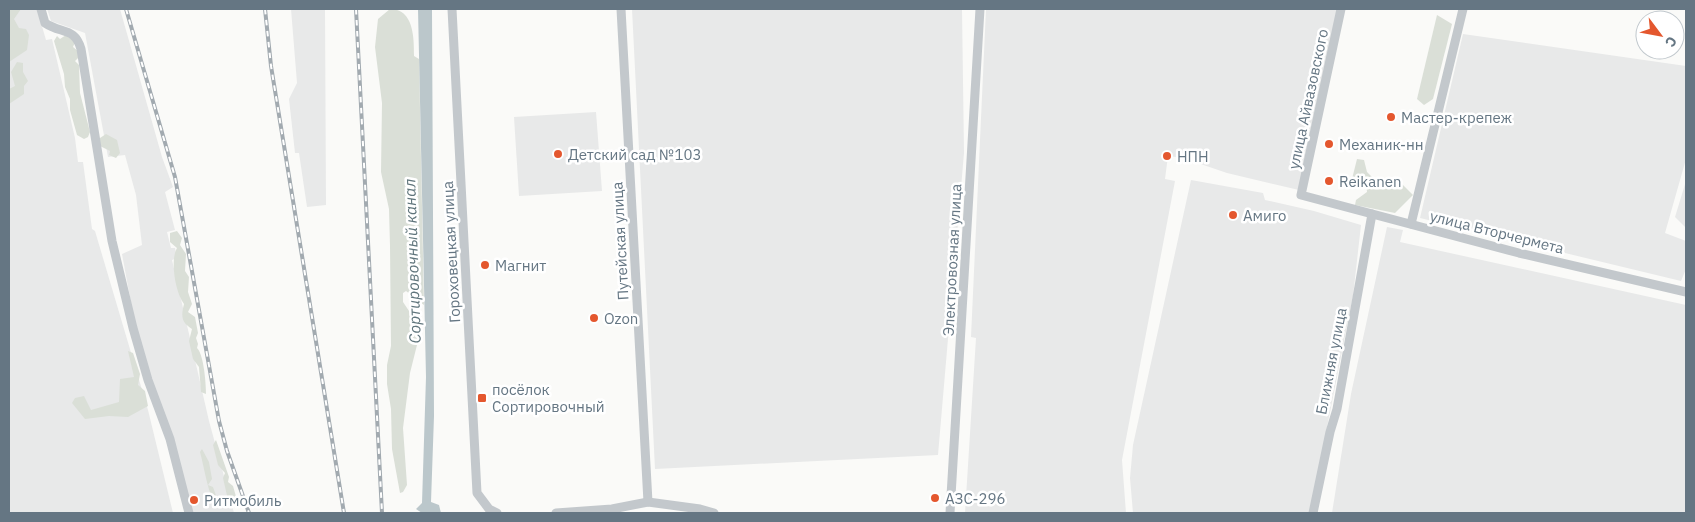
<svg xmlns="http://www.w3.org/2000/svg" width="1695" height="522" font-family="'IBM Plex Sans',sans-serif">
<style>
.built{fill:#e8e9e9}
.green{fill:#dadfd7}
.water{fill:#bbc7cb}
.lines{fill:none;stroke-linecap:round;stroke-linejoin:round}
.minor{stroke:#c3c8cc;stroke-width:9}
.rail-casing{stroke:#a2aab0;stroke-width:4}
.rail{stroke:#fff;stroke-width:2;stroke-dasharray:5.5;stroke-linecap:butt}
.poi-dot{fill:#e4572e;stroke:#fff;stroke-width:2}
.labels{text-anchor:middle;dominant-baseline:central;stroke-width:5;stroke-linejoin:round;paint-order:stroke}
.street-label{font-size:15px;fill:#657683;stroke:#fff}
.poi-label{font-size:15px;fill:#657683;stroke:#fff;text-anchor:start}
.water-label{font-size:16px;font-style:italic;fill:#60757c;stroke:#fff}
</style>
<rect width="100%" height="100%" fill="#fafaf8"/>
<g class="built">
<path d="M 9,9 L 37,9 L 46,40 L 52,39 L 75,138 L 78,162 L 83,162 L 92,229 L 95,231 L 148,410 L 173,513 L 9,513 Z"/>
<path d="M 47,9 L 120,9 L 162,157 L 173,187 L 165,192 L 175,230 L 167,232 L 171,248 L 175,248 L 177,258 L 172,260 L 209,421 L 234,513 L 192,513 L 137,335 L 122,254 L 142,245 L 136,195 L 125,155 L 108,157 L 85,33 L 51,21 Z"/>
<path d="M 291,9 L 325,9 L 326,205 L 307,207 L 299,153 L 295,153 L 289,99 L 297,83 Z"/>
<path d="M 632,9 L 962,9 L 964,153 L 938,455 L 655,469 Z"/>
<path d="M 986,9 L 1338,9 L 1299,190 L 1227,173 L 1183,158 L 1168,156 L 1165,179 L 1175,181 L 1122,460 L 1126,513 L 965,513 L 976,338 L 971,337 Z"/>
<path d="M 1463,34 L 1686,66 L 1686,159 L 1665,233 L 1686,241 L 1686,269 L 1681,281 L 1420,218 Z"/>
<path d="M 596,112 L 602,191 L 519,196 L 514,117 Z"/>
<path d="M 1191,180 L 1263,193 L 1265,200 L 1314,211 L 1361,225 L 1353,296 L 1310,513 L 1133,513 L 1130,478 L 1133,445 Z"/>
<path d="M 1686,181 L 1686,228 L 1675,217 Z"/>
<path d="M 1387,227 L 1403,230 L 1400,242 L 1686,305 L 1686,513 L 1332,513 L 1351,394 Z"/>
</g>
<g class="green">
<path d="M 9,9 L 21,9 L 14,19 L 19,28 L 26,29 L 29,35 L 27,50 L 9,62 Z"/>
<path d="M 390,9 C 414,9 414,38 414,56 L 419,59 L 424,305 L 406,291 L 403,293 L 403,302 L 421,329 L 410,373 L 403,428 L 407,485 L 403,492 L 400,493 L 392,449 L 391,409 L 387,384 L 387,365 L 391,346 L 390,246 L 389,209 L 381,172 L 382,103 L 375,47 L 378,19 Z"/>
<path d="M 1437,15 L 1452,24 L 1433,99 L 1424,105 L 1417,99 Z"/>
<path d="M 66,35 L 75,42 L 73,47 L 79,52 L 80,56 L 75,61 L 79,65 L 80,93 L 90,132 L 88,137 L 84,139 L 77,135 L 70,110 L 70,99 L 65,87 L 64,74 L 54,41 L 57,36 L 60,39 Z"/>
<path d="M 17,62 L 23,63 L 23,72 L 28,81 L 24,86 L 24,94 L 9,104 L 9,89 L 15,86 L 11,72 Z"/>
<path d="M 106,134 L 117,140 L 120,153 L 116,158 L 109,155 L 110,151 L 100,146 L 100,138 Z"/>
<path d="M 1357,159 L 1364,160 L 1367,172 L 1373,178 L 1397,179 L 1413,195 L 1395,213 L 1355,205 L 1356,200 L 1367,192 L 1366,182 L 1351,183 Z"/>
<path d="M 177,231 L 182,238 L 180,245 L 186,254 L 185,271 L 189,277 L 188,292 L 192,304 L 188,312 L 195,317 L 198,333 L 196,338 L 198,344 L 197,348 C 204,355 206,384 206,394 L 201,392 L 199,367 L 193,359 L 189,341 L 192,329 C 181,322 181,316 184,304 C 175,292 170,260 177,248 L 170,242 L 170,233 Z"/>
<path d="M 128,351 L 133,353 L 140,374 L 138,385 L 145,391 L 148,406 L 128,417 L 109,416 L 85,419 L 72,403 L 75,398 L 84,396 L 91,410 L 119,402 L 120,379 L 134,377 Z"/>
<path d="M 216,440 L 229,477 L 228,482 L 233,486 L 237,500 L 234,502 L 228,500 L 223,478 L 225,473 L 218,465 L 213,445 Z"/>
<path d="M 202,449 L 209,462 L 212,479 L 208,485 L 213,487 L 219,504 L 218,508 L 215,506 C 207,488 205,471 200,452 Z"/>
</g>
<path class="water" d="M 418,9 L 432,10 L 434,416 L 431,502 L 439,505 L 441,513 L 422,513 L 416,509 L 422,503 L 426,377 Z"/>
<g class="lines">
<g class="minor">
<path d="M 41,9 L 45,23 C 61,34 75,27 81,49 L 112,241 L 133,328 L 148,380 L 170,439 L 189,513"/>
<path d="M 452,9 L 477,493 L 489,509 L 497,513"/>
<path d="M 621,9 L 648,502"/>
<path d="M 1341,9 L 1301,195 L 1519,253 L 1686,292"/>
<path d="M 1411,224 L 1463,9"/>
<path d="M 556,513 L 612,509 L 648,502 L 700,509 L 714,513"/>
<path d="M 950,513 L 980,9"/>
<path d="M 1313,513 L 1330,432 L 1337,409 L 1372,214"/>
</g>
<g class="rail-casing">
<g id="rail">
<path d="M 126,9 L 175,177 L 219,421 L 227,451 L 249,513"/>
<path d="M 265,9 L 271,66 L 344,513"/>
<path d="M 356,9 L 382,513"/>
</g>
</g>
<use href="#rail" class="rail"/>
</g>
<g class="poi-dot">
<circle cx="1391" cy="117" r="5"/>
<circle cx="1329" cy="144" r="5"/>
<circle cx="558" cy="154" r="5"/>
<circle cx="1167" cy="156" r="5"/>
<circle cx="1329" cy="181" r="5"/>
<circle cx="1233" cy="215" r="5"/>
<circle cx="485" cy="265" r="5"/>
<circle cx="594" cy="318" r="5"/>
<rect x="477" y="393" width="10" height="10" rx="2.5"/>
<circle cx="935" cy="498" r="5"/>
<circle cx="194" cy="500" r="5"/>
</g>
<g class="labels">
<g class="street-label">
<text transform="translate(1308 99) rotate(-78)">улица Айвазовского</text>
<text transform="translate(1497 232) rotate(14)">улица Вторчермета</text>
<text transform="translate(620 241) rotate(-93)">Путейская улица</text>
<text transform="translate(451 252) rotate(-93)">Гороховецкая улица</text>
<text transform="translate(952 260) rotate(-87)">Электровозная улица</text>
<text transform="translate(1331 361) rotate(-79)">Ближняя улица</text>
</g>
<g class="poi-label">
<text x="1401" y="117">Мастер-крепеж</text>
<text x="1339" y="144">Механик-нн</text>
<text x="568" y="154">Детский сад №103</text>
<text x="1177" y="156">НПН</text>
<text x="1339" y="181">Reikanen</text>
<text x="1243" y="215">Амиго</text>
<text x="495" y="265">Магнит</text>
<text x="604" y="318">Ozon</text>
<text x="492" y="389">посёлок<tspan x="492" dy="17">Сортировочный</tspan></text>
<text x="945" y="498">АЗС-296</text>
<text x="204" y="500">Ритмобиль</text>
</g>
<g class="water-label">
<text transform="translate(412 261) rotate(-92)">Сортировочный канал</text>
</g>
</g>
<rect width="1695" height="522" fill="none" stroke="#657683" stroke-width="20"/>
<g transform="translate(1660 35) rotate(122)"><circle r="24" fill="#ffffff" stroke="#c1c8cd"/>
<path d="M0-4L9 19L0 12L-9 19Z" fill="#e4572e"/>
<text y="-8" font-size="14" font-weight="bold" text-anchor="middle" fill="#657683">С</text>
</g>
</svg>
